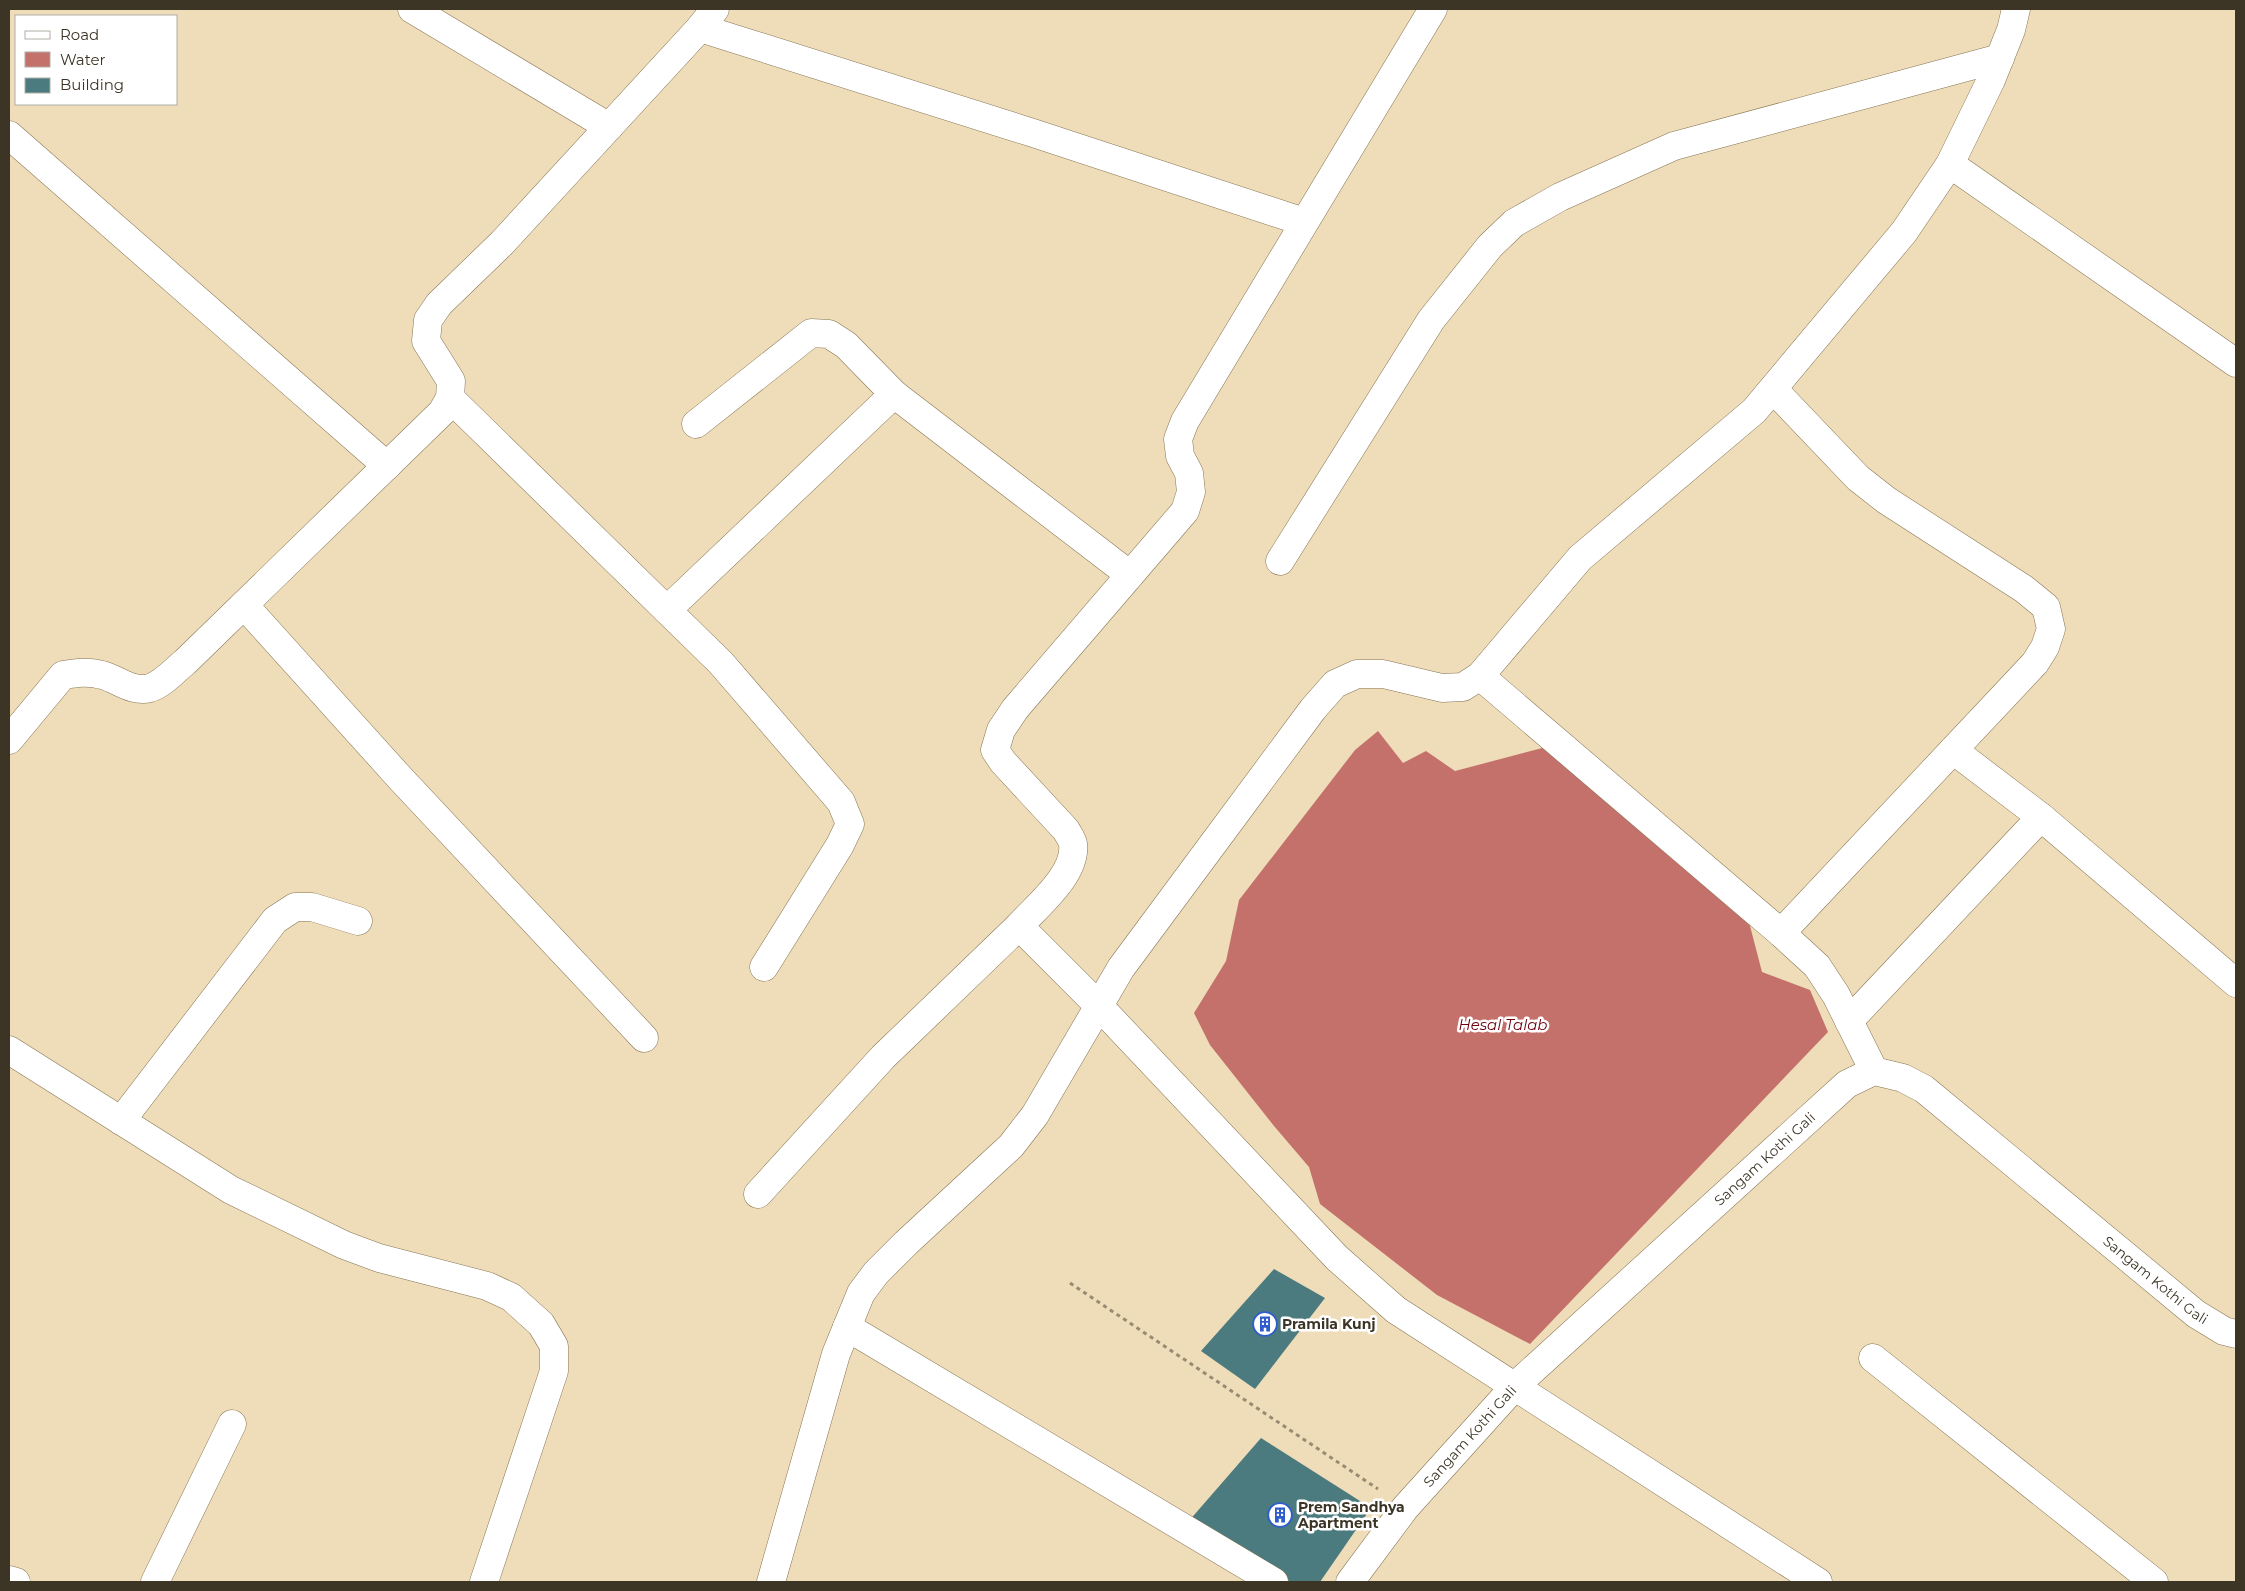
<svg xmlns="http://www.w3.org/2000/svg" width="2245" height="1591" font-family="Montserrat,sans-serif">
<style>
.water{fill:#c4716c}
.building{fill:#4b7a7f}
.lines{fill:none;stroke-linecap:round;stroke-linejoin:round}
.street-casing{stroke:#867554;stroke-width:29}
.path{stroke:#988b72;stroke-width:3;stroke-dasharray:4 4;stroke-linecap:butt}
.street{stroke:#fff;stroke-width:28}
.labels{text-anchor:middle;dominant-baseline:central;stroke-width:5;stroke-linejoin:round;paint-order:stroke}
.street-label{font-size:14px;fill:#3c3526;stroke:#fff}
.poi-label{font-size:14px;font-weight:bold;fill:#3c3526;stroke:#fff;text-anchor:start}
.water-label{font-size:15px;font-style:italic;fill:#6c000e;stroke:#fff}
</style>
<rect width="100%" height="100%" fill="#efddb9"/>
<path class="water" d="M 1378,731 L 1403,763 L 1426,751 L 1455,771 L 1550,746 L 1749,922 L 1762,972 L 1810,990 L 1828,1032 L 1530,1344 L 1437,1295 L 1320,1204 L 1309,1167 L 1274,1126 L 1210,1045 L 1194,1013 L 1226,961 L 1239,900 L 1355,750 Z"/>
<g class="building">
<path d="M 1274,1269 L 1325,1298 L 1255,1389 L 1201,1351 Z"/>
<path d="M 1261,1438 L 1371,1508 L 1320,1582 L 1291,1582 L 1188,1522 Z"/>
</g>
<g class="lines">
<g class="street-casing">
<g id="street">
<path d="M 412,9 L 609,127"/>
<path d="M 1433,9 L 1185,421 L 1178,439 L 1180,456 L 1189,473 L 1191,492 L 1185,511 L 1015,709 L 1001,730 L 995,750 L 1003,762 L 1066,830 C 1068,834 1072,839 1073,844 C 1077,874 1037,906 1019,926 L 1099,1006 L 1337,1258 L 1396,1310 L 1818,1582"/>
<path d="M 700,28 L 1030,132 L 1304,222"/>
<path d="M 9,135 L 387,466"/>
<path d="M 1950,164 L 2236,363"/>
<path d="M 1773,389 L 1858,478 L 1886,500 L 2024,589 L 2046,607 L 2051,629 L 2045,647 L 2035,663 L 1781,933"/>
<path d="M 450,398 L 721,663 L 841,802 L 850,824 L 840,845 L 764,967"/>
<path d="M 696,424 L 811,333 L 829,334 L 846,345 L 894,394"/>
<path d="M 1280,561 L 1431,320 L 1490,246 L 1514,223 L 1560,197 L 1674,146 L 2000,58"/>
<path d="M 244,605 L 400,778 L 644,1038"/>
<path d="M 667,610 L 894,394 L 1130,575"/>
<path d="M 1480,676 L 1781,933 L 1817,966 L 1836,995 L 1874,1071"/>
<path d="M 9,740 L 63,675 C 76,673 89,671 102,675 C 118,679 132,693 150,688 C 163,684 175,670 185,662 L 442,412 L 450,398 L 451,381 L 426,341 L 428,320 L 439,304 L 502,243 L 700,28 L 715,9"/>
<path d="M 1953,750 L 2041,817 L 2236,983"/>
<path d="M 1849,1021 L 2041,817"/>
<path d="M 9,1050 L 231,1190 L 344,1245 L 379,1258 L 487,1286 L 511,1297 L 541,1324 L 554,1346 L 554,1371 L 484,1582"/>
<path d="M 121,1121 L 275,920 L 295,907 L 312,907 L 358,921"/>
<path d="M 758,1194 L 883,1057 L 1019,926"/>
<path d="M 847,1327 L 1274,1582"/>
<path d="M 1873,1358 L 2154,1582"/>
<path d="M 9,1580 L 16,1582"/>
<path d="M 155,1582 L 232,1424"/>
<path d="M 771,1582 L 836,1354 L 861,1293 L 876,1273 L 906,1243 L 1011,1146 L 1035,1115 L 1121,968 L 1313,709 L 1335,684 L 1357,674 L 1383,674 L 1442,688 L 1463,687 L 1480,676 L 1580,558 L 1754,411 L 1904,232 L 1950,164 L 1991,80 L 2011,30 L 2016,9"/>
<path id="s1" d="M 1350,1582 L 1405,1508 L 1515,1386 L 1847,1084 L 1874,1071 L 1903,1078 L 1924,1089 L 2196,1314 L 2224,1331 L 2236,1334"/>
</g>
</g>
<path class="path" d="M 1070,1283 L 1378,1489"/>
<use href="#street" class="street"/>
</g>
<defs>
<g id="building-ring" transform="scale(1.25)"><circle r="9.5" fill="#fff" stroke="#2f5dcc" stroke-width="1.5"/><path d="M-4-6H4V6H1V3H-1V6H-4ZM-2.5-4.3h1.7v1.8h-1.7ZM.8-4.3h1.7v1.8H.8ZM-2.5-1h1.7V.8h-1.7ZM.8-1h1.7V.8H.8Z" fill="#2f5dcc"/></g>
</defs>
<g fill-rule="evenodd">
<use href="#building-ring" x="1265" y="1324"/>
<use href="#building-ring" x="1280" y="1515"/>
</g>
<g class="labels">
<g class="street-label">
<text stroke="none"><textPath href="#s1" startOffset="594">Sangam Kothi Gali</textPath></text>
<text stroke="none"><textPath href="#s1" startOffset="1089">Sangam Kothi Gali</textPath></text>
<text stroke="none"><textPath href="#s1" startOffset="189">Sangam Kothi Gali</textPath></text>
</g>
<g class="poi-label">
<text x="1282" y="1324">Pramila Kunj</text>
<text x="1298" y="1507">Prem Sandhya<tspan x="1298" dy="16">Apartment</tspan></text>
</g>
<g class="water-label">
<text x="1503" y="1024">Hesal Talab</text>
</g>
</g>
<rect width="2245" height="1591" fill="none" stroke="#3c3526" stroke-width="20"/>
<rect x="15" y="15" width="162" height="90" fill="#ffffff" stroke="#b1aea8"/>
<rect x="25" y="31" width="25" height="8" fill="#ffffff" stroke="#b1aea8"/>
<text x="60" y="40" font-size="15" fill="#3c3526">Road</text>
<rect x="25" y="52" width="25" height="15" fill="#c4716c" stroke="#b1aea8"/>
<text x="60" y="65" font-size="15" fill="#3c3526">Water</text>
<rect x="25" y="78" width="25" height="15" fill="#4b7a7f" stroke="#b1aea8"/>
<text x="60" y="90" font-size="15" fill="#3c3526">Building</text>
</svg>
